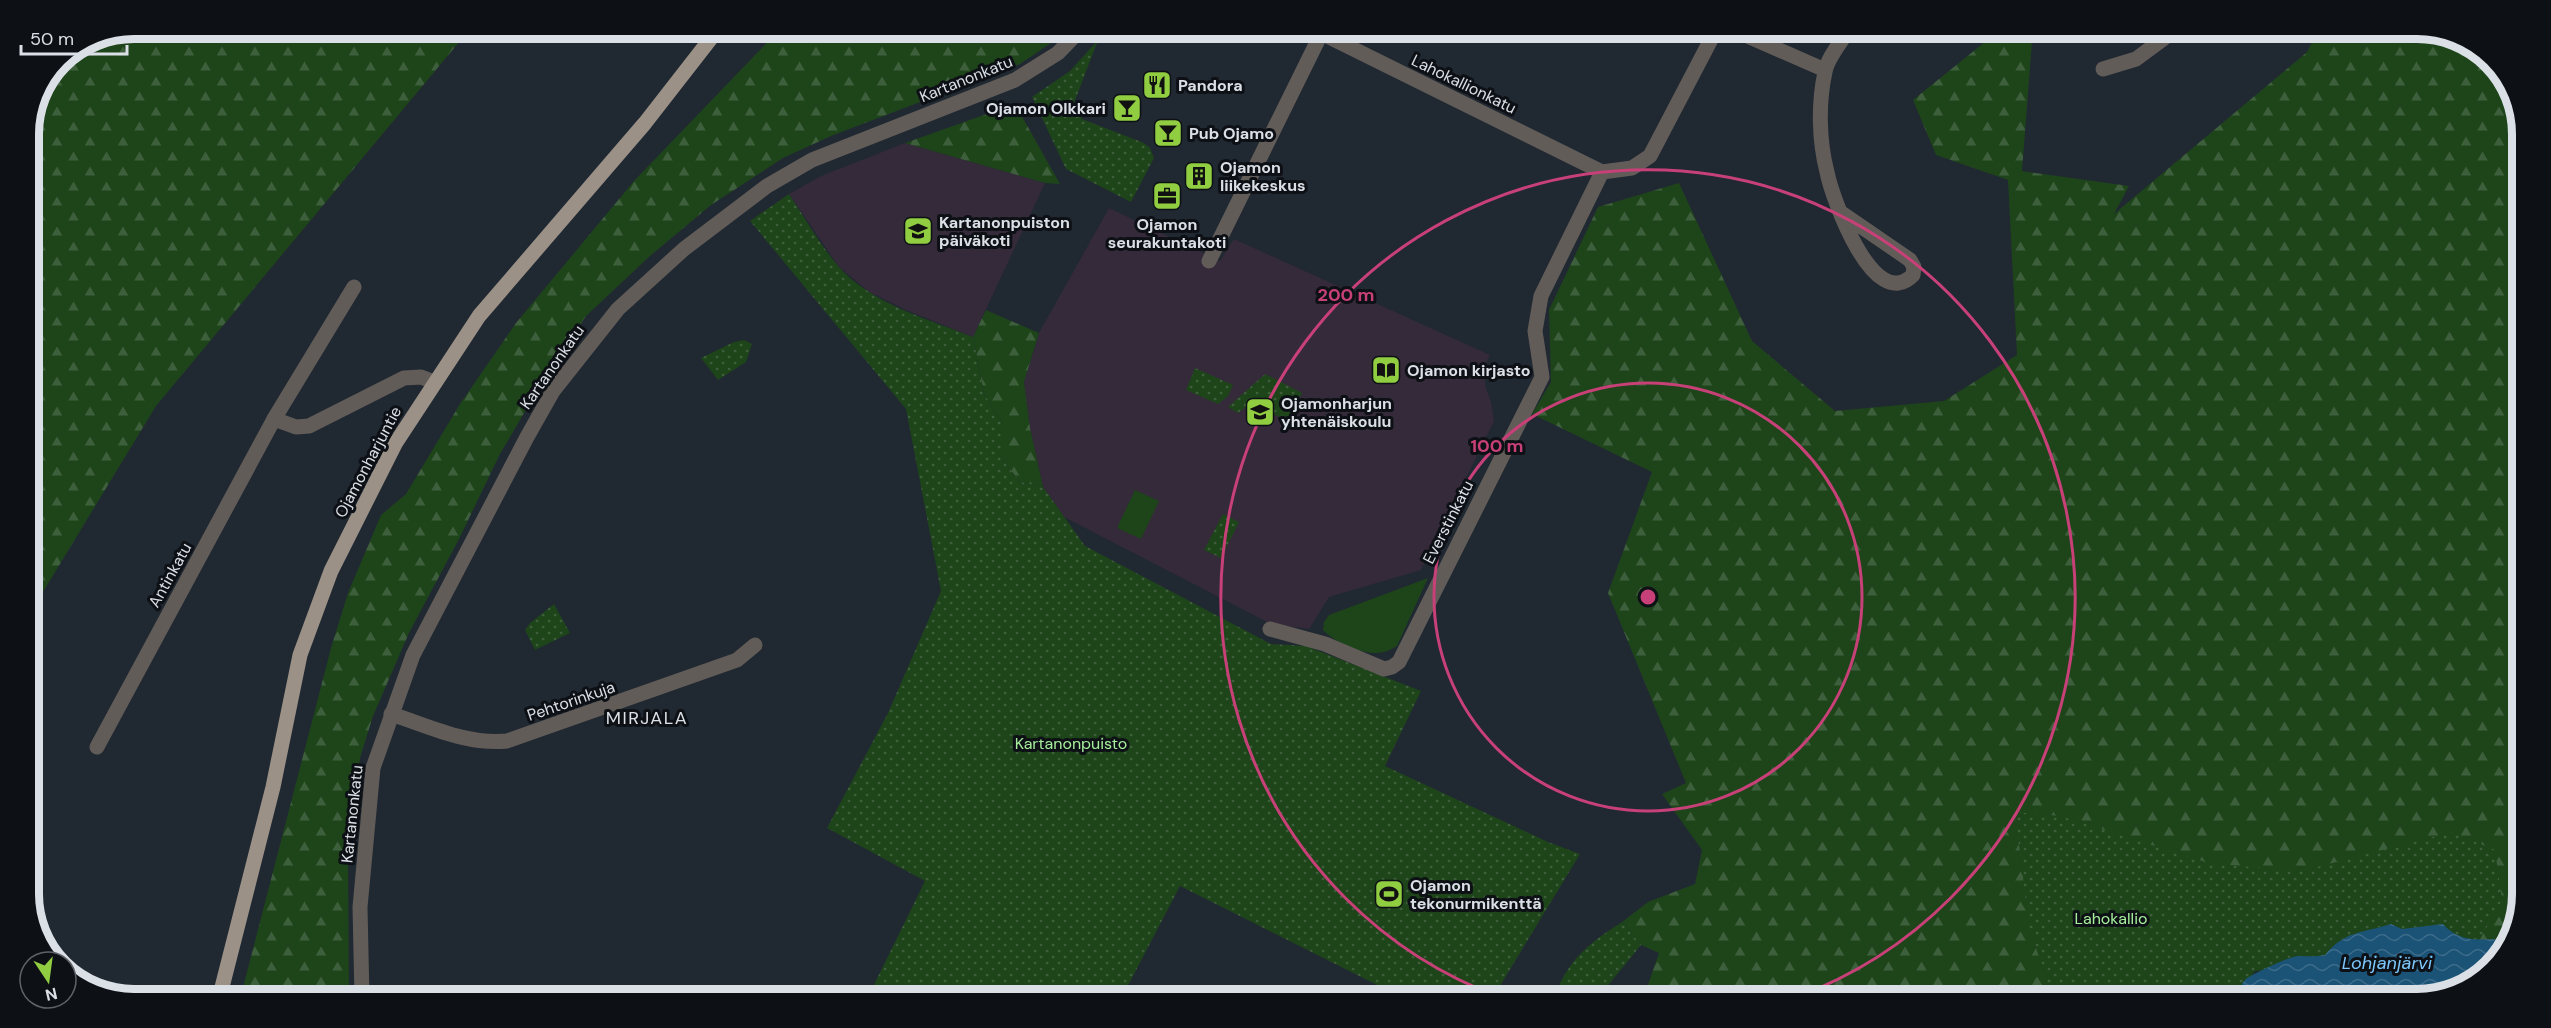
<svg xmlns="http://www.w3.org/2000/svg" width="2551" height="1028" font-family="'DM Sans',sans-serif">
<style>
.education{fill:#342a39}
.grass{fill:#1e441a}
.forest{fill:url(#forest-firs)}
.park{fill:url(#park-dots)}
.water{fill:url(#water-waves)}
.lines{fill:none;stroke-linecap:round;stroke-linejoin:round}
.minor{stroke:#615c58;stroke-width:15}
.major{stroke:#9b9187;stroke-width:15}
.ring{fill:none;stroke:#c74077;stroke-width:3}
.labels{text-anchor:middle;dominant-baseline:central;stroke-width:6;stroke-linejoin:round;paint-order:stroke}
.street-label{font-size:16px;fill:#dbe0e7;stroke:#0d1015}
.poi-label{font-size:16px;font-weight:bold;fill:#dbe0e7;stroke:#0d1015;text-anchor:start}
.park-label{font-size:16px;fill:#a6ef9c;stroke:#0d1015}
.neighbourhood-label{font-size:18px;letter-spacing:1.5px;fill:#dbe0e7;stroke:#0d1015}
.water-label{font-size:18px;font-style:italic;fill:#7dc8fd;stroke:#0d1015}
.rim{fill:none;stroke:#dbe0e7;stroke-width:8}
.centre{fill:#c74077;stroke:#0d1015;stroke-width:3}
.ring-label{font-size:18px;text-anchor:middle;font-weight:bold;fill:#c74077;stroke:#0d1015;stroke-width:6;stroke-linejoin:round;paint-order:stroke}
</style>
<defs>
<pattern id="forest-firs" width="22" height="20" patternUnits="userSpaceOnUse" patternTransform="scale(1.5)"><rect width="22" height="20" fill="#1e441a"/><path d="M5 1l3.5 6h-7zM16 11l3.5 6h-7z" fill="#3e5f3b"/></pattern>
<pattern id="park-dots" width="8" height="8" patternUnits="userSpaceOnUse" patternTransform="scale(1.5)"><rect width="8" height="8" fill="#1e441a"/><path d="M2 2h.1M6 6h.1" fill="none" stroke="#3e5f3b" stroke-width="1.8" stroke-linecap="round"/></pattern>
<pattern id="water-waves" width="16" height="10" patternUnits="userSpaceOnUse" patternTransform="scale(1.5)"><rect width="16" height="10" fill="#1b5376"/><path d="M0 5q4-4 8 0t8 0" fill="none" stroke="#3c6b8a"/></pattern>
</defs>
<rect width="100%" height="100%" fill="#202832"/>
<g class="education">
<path d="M 905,143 L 1045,183 L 973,337 L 906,310 L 869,292 L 839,267 L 789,194 L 821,176 Z"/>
<path d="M 1109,208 L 1220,261 L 1234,239 L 1490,355 L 1485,366 L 1485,385 L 1491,402 L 1494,421 L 1421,570 L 1329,597 L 1309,629 L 1271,624 L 1064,517 L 1043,487 L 1030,428 L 1024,382 L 1039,333 Z"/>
</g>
<g class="grass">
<path d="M 1135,490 L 1159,501 L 1141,539 L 1117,528 Z"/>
<path d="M 1428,578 L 1397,646 C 1393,648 1389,651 1384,652 C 1367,657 1335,643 1323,630 L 1324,622 L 1329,615 Z"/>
</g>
<g class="forest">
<path d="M 134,28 L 470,29 L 156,406 L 29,615 L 29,127 L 60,59 L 94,36 Z"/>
<path d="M 780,29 L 1063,29 L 1054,41 L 1020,64 L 831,136 L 783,158 L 711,205 L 650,256 L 586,316 L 540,386 L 500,454 L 459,539 L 409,633 L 373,716 L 360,758 L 348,848 L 349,999 L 240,999 L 331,648 L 348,593 L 381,515 L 406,494 L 460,404 L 516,323 L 634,181 Z"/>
<path d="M 2001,29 L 2033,29 L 2022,171 L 2129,186 L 2114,214 L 2307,52 L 2319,29 L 2417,29 L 2457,36 L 2505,75 L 2522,127 L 2522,894 L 2515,934 L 2510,940 L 2500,939 L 2255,971 L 2233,999 L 1643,999 L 1659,953 L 1641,945 L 1622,922 L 1648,902 L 1695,884 L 1702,850 L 1662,794 L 1686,783 L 1608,593 L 1652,472 L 1532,414 L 1551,382 L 1549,310 L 1598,207 L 1679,183 L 1752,341 L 1835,411 L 1944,401 L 2017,355 L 2008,180 L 1936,155 L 1913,100 Z"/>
<path d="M 1015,104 L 1060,184 L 1045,183 L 905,143 Z"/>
<path d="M 986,310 L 1039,333 L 1024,382 L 1030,428 L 1043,487 L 1020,482 L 1003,460 L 1003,425 L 984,394 L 973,337 Z"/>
</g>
<g class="park">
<path d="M 1098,40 L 1074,103 L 1082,119 L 1144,143 L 1150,148 L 1154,158 L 1131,202 L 1066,169 L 1032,97 L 1070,71 Z"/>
<path d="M 789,194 C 805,218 820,245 839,267 C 872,304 928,319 973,337 L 984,394 L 1003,425 L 1003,460 L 1020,482 L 1043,487 L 1085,546 L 1271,644 L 1306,646 L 1421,691 L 1385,766 L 1548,842 L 1580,854 L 1492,999 L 1405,999 L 1180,886 L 1121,999 L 867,999 L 925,881 L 827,828 L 888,713 L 941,591 L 906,409 L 750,221 Z"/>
<path d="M 744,340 L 752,344 L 746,362 L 718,380 L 701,358 L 734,342 Z"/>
<path d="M 1195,368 L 1233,385 L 1228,396 L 1218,404 L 1186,390 Z"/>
<path d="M 1265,374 L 1302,393 L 1286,424 L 1280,421 L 1281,418 L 1251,403 L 1238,413 L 1228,407 Z"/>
<path d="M 1223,514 L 1239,522 L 1221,558 L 1204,550 Z"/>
<path d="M 554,604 L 570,633 L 535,650 L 525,630 L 530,623 Z"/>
<path d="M 2015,812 L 2060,816 L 2209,863 L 2283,870 L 2313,868 L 2452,832 L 2495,850 L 2502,900 L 2479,941 L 2451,933 L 2421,928 L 2402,929 L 2390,924 L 2351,935 L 2336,941 L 2325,955 L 2314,957 L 2295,956 L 2284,959 L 2267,970 L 2255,971 L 2244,981 L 2233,999 L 2053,999 L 2029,927 Z"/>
<path d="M 1622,922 L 1641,945 L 1597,999 L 1553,999 C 1569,959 1586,945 1622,922 Z"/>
</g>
<path class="water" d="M 2391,924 L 2402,929 L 2443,924 C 2463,946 2484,937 2510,940 L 2476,982 L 2417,999 L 2233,999 C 2238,993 2240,985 2246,979 C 2250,975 2289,957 2297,956 C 2307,956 2315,957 2325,955 C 2344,931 2363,933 2391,924 Z"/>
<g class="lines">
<g class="minor">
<path d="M 1311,28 L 1602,172 L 1632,168 L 1650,156 L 1717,28"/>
<path d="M 1729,28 L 1825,70"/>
<path d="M 2103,69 L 2136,59 L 2178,28"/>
<path d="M 1840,212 L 1910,260 L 1914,267 L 1913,275 C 1874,315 1832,198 1827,172 C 1819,141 1818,104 1825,72 C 1827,58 1842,41 1850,28"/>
<path d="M 1209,261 L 1321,34"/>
<path d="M 274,419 L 296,427 L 309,426 L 404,378 L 421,377 L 434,382"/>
<path d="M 1270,629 L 1325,644 L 1384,669 L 1392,667 L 1399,662 L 1542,377 L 1535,331 L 1541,296 L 1602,172"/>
<path d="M 391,714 C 429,726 466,745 507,741 L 737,660 L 755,645"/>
<path d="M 97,747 L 274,419 L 354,287"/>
<path d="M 362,999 L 360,907 L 373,768 L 413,655 L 527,437 L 553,391 L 618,309 L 684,249 L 767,186 L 812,160 L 1015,80 L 1058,53 L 1082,28"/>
</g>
<path class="major" d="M 219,999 L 273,787 L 300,655 L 331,571 L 395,444 L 479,316 L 645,123 L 719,28"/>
</g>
<g class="ring">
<circle cx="1648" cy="597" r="214"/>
<path d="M1502 998A427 427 0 1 1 1794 998"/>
</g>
<defs>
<g id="restaurant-square" transform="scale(1.5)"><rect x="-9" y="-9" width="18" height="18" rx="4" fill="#91cd40" stroke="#0d1015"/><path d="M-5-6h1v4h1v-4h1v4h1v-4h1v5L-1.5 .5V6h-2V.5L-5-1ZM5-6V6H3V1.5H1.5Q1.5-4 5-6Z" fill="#111"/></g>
<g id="bar-square" transform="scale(1.5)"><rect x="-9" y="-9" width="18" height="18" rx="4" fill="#91cd40" stroke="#0d1015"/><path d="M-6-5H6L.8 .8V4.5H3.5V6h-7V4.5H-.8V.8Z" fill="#111"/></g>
<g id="building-square" transform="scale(1.5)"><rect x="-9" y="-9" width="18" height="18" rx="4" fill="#91cd40" stroke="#0d1015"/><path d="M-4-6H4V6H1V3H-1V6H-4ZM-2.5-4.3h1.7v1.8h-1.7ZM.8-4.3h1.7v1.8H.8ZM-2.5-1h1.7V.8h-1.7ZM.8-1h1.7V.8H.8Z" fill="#111"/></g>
<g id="office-square" transform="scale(1.5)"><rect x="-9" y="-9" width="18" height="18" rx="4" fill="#91cd40" stroke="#0d1015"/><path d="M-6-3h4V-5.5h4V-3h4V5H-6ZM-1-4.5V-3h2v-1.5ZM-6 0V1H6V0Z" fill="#111"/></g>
<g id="school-square" transform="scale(1.5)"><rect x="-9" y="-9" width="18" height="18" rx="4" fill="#91cd40" stroke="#0d1015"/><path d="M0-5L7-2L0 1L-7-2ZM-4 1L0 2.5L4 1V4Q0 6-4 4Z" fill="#111"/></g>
<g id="library-square" transform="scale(1.5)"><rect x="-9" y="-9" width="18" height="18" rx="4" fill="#91cd40" stroke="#0d1015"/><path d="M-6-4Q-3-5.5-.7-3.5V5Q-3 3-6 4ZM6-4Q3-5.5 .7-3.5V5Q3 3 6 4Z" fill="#111"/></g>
<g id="stadium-square" transform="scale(1.5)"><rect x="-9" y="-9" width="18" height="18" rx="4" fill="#91cd40" stroke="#0d1015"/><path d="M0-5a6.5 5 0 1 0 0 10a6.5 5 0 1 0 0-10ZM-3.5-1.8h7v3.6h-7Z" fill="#111"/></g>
</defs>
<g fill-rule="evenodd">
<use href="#restaurant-square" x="1157" y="85"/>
<use href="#bar-square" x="1127" y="108"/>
<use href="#bar-square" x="1168" y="133"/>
<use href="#building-square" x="1199" y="176"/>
<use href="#office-square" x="1167" y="196"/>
<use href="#school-square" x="918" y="231"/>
<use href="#library-square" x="1386" y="370"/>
<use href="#school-square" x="1260" y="412"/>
<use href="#stadium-square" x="1389" y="894"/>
</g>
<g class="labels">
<g class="street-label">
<text transform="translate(966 79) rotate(-22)">Kartanonkatu</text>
<text transform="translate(1464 84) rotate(26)">Lahokallionkatu</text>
<text transform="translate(552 367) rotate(-55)">Kartanonkatu</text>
<text transform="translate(368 462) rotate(-62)">Ojamonharjuntie</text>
<text transform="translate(1448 522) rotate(-63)">Everstinkatu</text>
<text transform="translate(170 575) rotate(-61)">Antinkatu</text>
<text transform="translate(571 701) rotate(-19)">Pehtorinkuja</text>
<text transform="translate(352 814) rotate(-84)">Kartanonkatu</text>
</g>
<g class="poi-label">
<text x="1178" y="85">Pandora</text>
<text x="1106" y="108" text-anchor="end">Ojamon Olkkari</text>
<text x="1189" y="133">Pub Ojamo</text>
<text x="1220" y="167">Ojamon<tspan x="1220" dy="18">liikekeskus</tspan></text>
<text x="939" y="222">Kartanonpuiston<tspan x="939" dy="18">päiväkoti</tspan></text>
<text x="1167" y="224" text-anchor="middle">Ojamon<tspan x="1167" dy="18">seurakuntakoti</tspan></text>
<text x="1407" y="370">Ojamon kirjasto</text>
<text x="1281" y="403">Ojamonharjun<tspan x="1281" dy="18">yhtenäiskoulu</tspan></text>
<text x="1410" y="885">Ojamon<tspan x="1410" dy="18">tekonurmikenttä</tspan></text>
</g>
<g class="park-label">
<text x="1071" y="743">Kartanonpuisto</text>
<text x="2111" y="918">Lahokallio</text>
</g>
<g class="neighbourhood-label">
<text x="647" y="718">MIRJALA</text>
</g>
<g class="water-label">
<text x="2387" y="963">Lohjanjärvi</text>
</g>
</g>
<path d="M0 0H2551V1028H0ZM134 39H2417A95 95 0 0 1 2512 134V894A95 95 0 0 1 2417 989H134A95 95 0 0 1 39 894V134A95 95 0 0 1 134 39Z" fill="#0d1015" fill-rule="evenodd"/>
<path class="rim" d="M134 39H2417A95 95 0 0 1 2512 134V894A95 95 0 0 1 2417 989H134A95 95 0 0 1 39 894V134A95 95 0 0 1 134 39Z"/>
<circle cx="1648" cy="597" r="9" class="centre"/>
<g class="ring-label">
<text x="1346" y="301">200 m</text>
<text x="1497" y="452">100 m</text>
</g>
<g transform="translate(48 980) rotate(167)"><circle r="28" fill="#0d1015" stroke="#5f6369" stroke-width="1.5"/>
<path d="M0-4.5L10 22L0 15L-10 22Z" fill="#91cd40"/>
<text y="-9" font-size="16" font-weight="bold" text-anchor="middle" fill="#dbe0e7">N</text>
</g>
<path d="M21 45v9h106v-9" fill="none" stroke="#dbe0e7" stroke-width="3"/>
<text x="30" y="45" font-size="18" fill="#dbe0e7" stroke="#0d1015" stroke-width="4.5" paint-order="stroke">50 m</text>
</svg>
